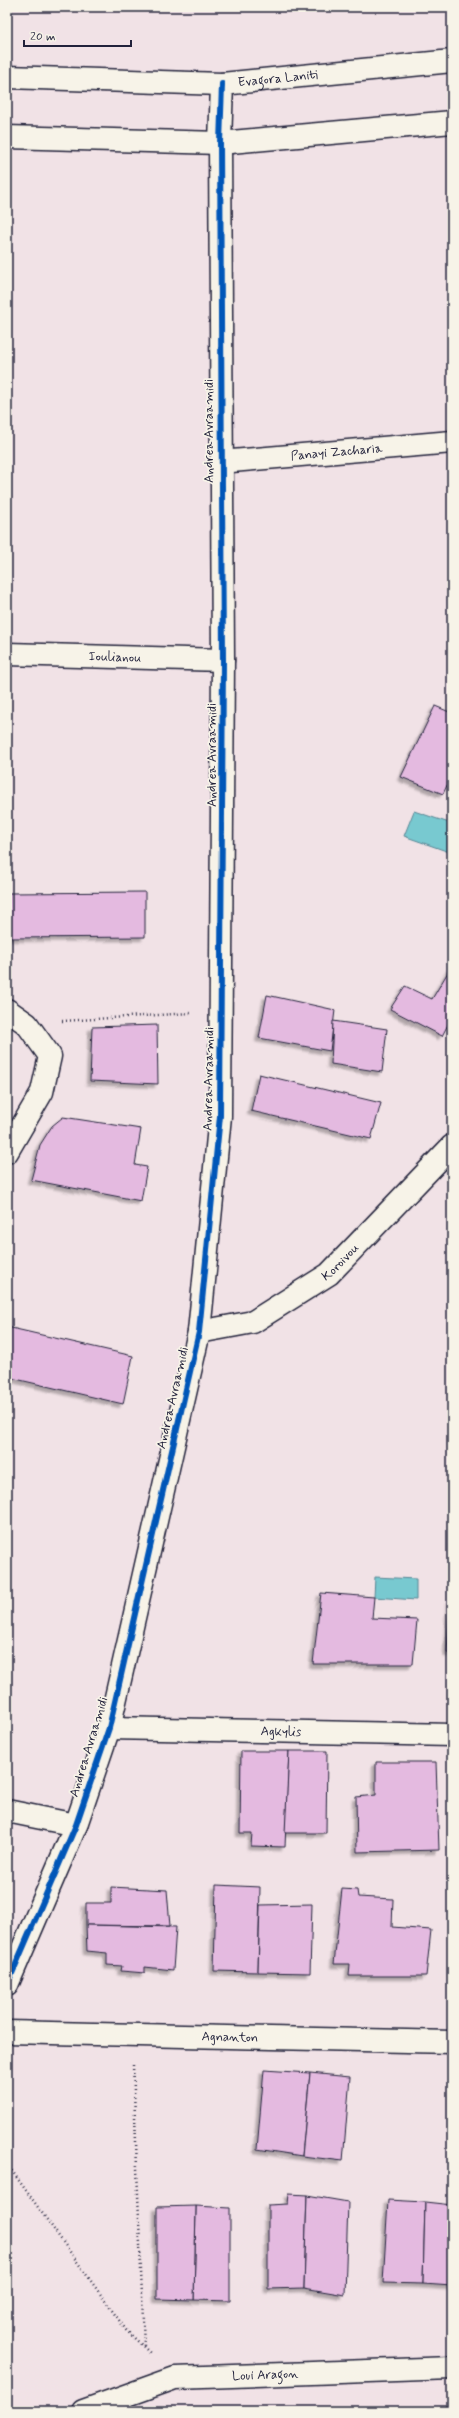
<svg xmlns="http://www.w3.org/2000/svg" width="459" height="2418" font-family="Mynerve,sans-serif">
<style>
.water{fill:#78c9d0;stroke:#568694}
.building{fill:#e4bae0;stroke:#22223b;filter:url(#shadow)}
.lines{fill:none;stroke-linecap:round;stroke-linejoin:round}
.street-casing{stroke:#22223b;stroke-width:25}
.secondary-casing{stroke:#22223b;stroke-width:25}
.path{stroke:#22223b;stroke-width:2.5;stroke-dasharray:1 3;stroke-linecap:butt}
.street{stroke:#f7f3e8;stroke-width:22}
.secondary{stroke:#f7f3e8;stroke-width:22}
.cycleway-casing{stroke:#f7f3e8;stroke-width:8}
.cycleway{stroke:#0057b8;stroke-width:6}
.labels{text-anchor:middle;dominant-baseline:central;stroke-width:3.5;stroke-linejoin:round;paint-order:stroke}
.street-label{font-size:13px;fill:#22223b;stroke:#f7f3e8}
</style>
<defs>
<filter id="shadow"><feDropShadow dx="-3.5" dy="3.5" stdDeviation="1" flood-color="#0004"/></filter>
</defs>
<rect width="100%" height="100%" fill="#f1e2e6"/>
<filter id="ink" filterUnits="userSpaceOnUse"><feTurbulence type="fractalNoise" baseFrequency=".025" numOctaves="2"/><feDisplacementMap in="SourceGraphic" scale="8" xChannelSelector="R" yChannelSelector="G"/><feConvolveMatrix kernelMatrix="1 2 1 2 8 2 1 2 1" color-interpolation-filters="sRGB"/></filter>
<g filter="url(#ink)">
<g class="water">
<path d="M 414,811 L 452,824 L 452,853 L 404,836 Z"/>
<path d="M 375,1577 L 416,1579 L 416,1600 L 374,1597 Z"/>
</g>
<g class="building">
<path d="M 435,706 L 452,713 L 452,780 L 450,779 L 443,794 L 401,777 Z"/>
<path d="M 145,892 L 145,937 L 8,938 L 9,893 Z"/>
<path d="M 451,967 L 452,1017 L 442,1036 L 390,1009 L 405,986 L 432,999 Z"/>
<path d="M 267,995 L 335,1010 L 330,1051 L 259,1038 Z"/>
<path d="M 333,1021 L 387,1029 L 382,1072 L 331,1064 Z"/>
<path d="M 157,1025 L 158,1084 L 90,1081 L 92,1027 Z"/>
<path d="M 259,1074 L 381,1103 L 371,1139 L 251,1111 Z"/>
<path d="M 63,1117 L 141,1129 L 135,1165 L 147,1167 L 141,1201 L 31,1180 L 40,1145 L 52,1126 Z"/>
<path d="M 7,1327 L 133,1356 L 123,1404 L 7,1377 Z"/>
<path d="M 321,1593 L 374,1597 L 372,1618 L 417,1620 L 413,1664 L 313,1664 Z"/>
<path d="M 450,1600 L 452,1653 L 447,1653 Z"/>
<path d="M 241,1751 L 289,1751 L 285,1847 L 251,1846 L 252,1833 L 240,1833 Z"/>
<path d="M 289,1751 L 327,1751 L 326,1833 L 285,1833 Z"/>
<path d="M 376,1762 L 436,1762 L 439,1850 L 357,1852 L 356,1797 L 376,1795 Z"/>
<path d="M 216,1885 L 260,1887 L 258,1972 L 214,1971 Z"/>
<path d="M 111,1887 L 167,1890 L 170,1926 L 86,1925 L 86,1903 L 111,1903 Z"/>
<path d="M 342,1889 L 357,1890 L 358,1897 L 393,1899 L 392,1927 L 431,1930 L 426,1976 L 349,1976 L 350,1964 L 334,1964 Z"/>
<path d="M 312,1904 L 310,1973 L 258,1972 L 260,1905 Z"/>
<path d="M 86,1925 L 176,1927 L 173,1970 L 145,1967 L 145,1973 L 121,1971 L 122,1966 L 107,1965 L 107,1953 L 87,1951 Z"/>
<path d="M 264,2070 L 310,2073 L 302,2156 L 257,2149 Z"/>
<path d="M 310,2073 L 350,2077 L 343,2161 L 302,2156 Z"/>
<path d="M 289,2194 L 307,2195 L 304,2288 L 268,2289 L 268,2205 L 288,2204 Z"/>
<path d="M 307,2195 L 348,2202 L 345,2295 L 304,2288 Z"/>
<path d="M 388,2200 L 425,2202 L 423,2284 L 383,2283 Z"/>
<path d="M 425,2202 L 452,2205 L 452,2286 L 423,2284 Z"/>
<path d="M 196,2206 L 230,2208 L 230,2301 L 194,2300 Z"/>
<path d="M 196,2206 L 194,2300 L 157,2299 L 157,2207 Z"/>
</g>
<g class="lines">
<g class="street-casing">
<g id="street">
<path d="M 7,77 L 222,84"/>
<path d="M 7,137 L 220,143"/>
<path id="s1" d="M 220,462 L 452,442"/>
<path id="s2" d="M 7,654 L 223,660"/>
<path d="M 7,1010 L 27,1024 L 50,1056 L 42,1092 L 7,1152"/>
<path id="s3" d="M 199,1332 L 253,1322 L 329,1274 L 452,1146"/>
<path id="s4" d="M 109,1728 L 452,1735"/>
<path d="M 7,1811 L 76,1825"/>
<path id="s5" d="M 7,2032 L 452,2042"/>
<path id="s6" d="M 83,2411 L 175,2378 L 452,2368"/>
</g>
</g>
<g class="secondary-casing">
<g id="secondary">
<path d="M 220,143 L 452,122"/>
<path id="s7" d="M 7,1985 L 76,1825 L 109,1728 L 199,1332 L 220,1116 L 223,660 L 220,143 L 222,84 L 452,61"/>
</g>
</g>
<g class="path">
<path d="M 62,1021 L 191,1013"/>
<path d="M 133,2065 L 144,2347"/>
<path d="M 7,2164 L 126,2330 L 151,2354"/>
</g>
<use href="#street" class="street"/>
<use href="#secondary" class="secondary"/>
<g class="cycleway-casing">
<path id="cycleway" d="M 7,1985 L 76,1825 L 109,1728 L 199,1332 L 220,1116 L 223,660 L 220,143 L 222,84"/>
</g>
<use href="#cycleway" class="cycleway"/>
</g>
</g>
<g class="labels">
<g class="street-label">
<text stroke="none"><textPath href="#s7" startOffset="1988">Evagora Laniti</textPath></text>
<text transform="translate(209 431) rotate(-90)">Andrea Avraamidi</text>
<text stroke="none"><textPath href="#s1" startOffset="117">Panayi Zacharia</textPath></text>
<text stroke="none"><textPath href="#s2" startOffset="108">Ioulianou</textPath></text>
<text transform="translate(212 755) rotate(-90)">Andrea Avraamidi</text>
<text transform="translate(209 1079) rotate(-89)">Andrea Avraamidi</text>
<text stroke="none"><textPath href="#s3" startOffset="161">Koroivou</textPath></text>
<text transform="translate(173 1398) rotate(-77)">Andrea Avraamidi</text>
<text stroke="none"><textPath href="#s4" startOffset="172">Agkylis</textPath></text>
<text transform="translate(89 1747) rotate(-73)">Andrea Avraamidi</text>
<text stroke="none"><textPath href="#s5" startOffset="223">Agnanton</textPath></text>
<text stroke="none"><textPath href="#s6" startOffset="188">Loui Aragon</textPath></text>
</g>
</g>
<rect width="459" height="2418" fill="none" stroke="#f7f3e8" stroke-width="24"/>
<rect x="12" y="12" width="435" height="2394" fill="none" stroke="#22223b" stroke-width="1.5" filter="url(#ink)"/>
<path d="M24 40v6h107v-6" fill="none" stroke="#22223b" stroke-width="2"/>
<text x="30" y="40" font-size="12" fill="#22223b" stroke="#f7f3e8" stroke-width="3" paint-order="stroke">20 m</text>
</svg>
